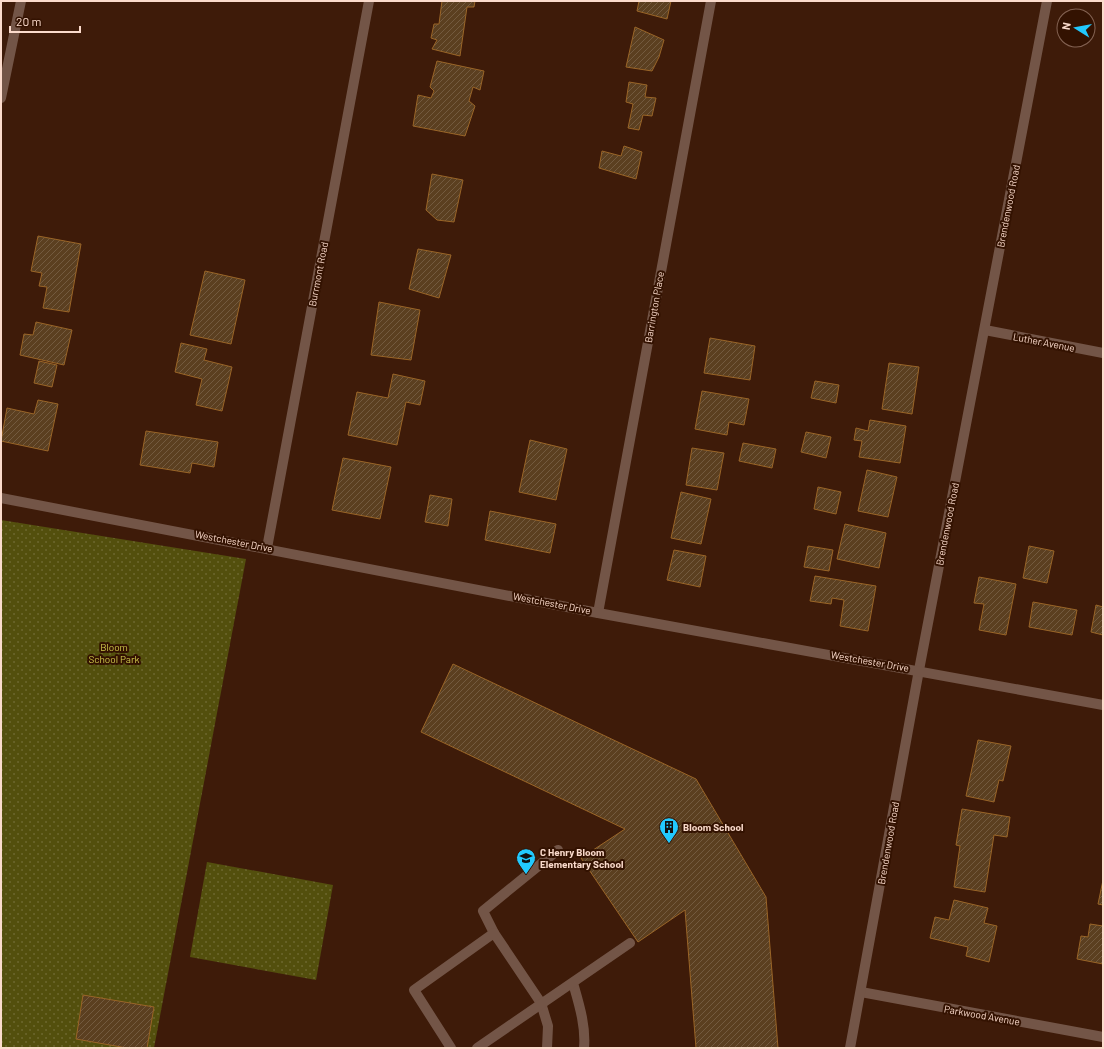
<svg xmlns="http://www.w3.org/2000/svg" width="1104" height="1049" font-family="Barlow,sans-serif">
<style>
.park{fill:url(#park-dots)}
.building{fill:url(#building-hatch);stroke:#9a6527}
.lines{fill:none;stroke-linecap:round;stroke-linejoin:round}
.service{stroke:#735547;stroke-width:10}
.minor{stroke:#735547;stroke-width:10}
.tertiary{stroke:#735547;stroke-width:10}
.labels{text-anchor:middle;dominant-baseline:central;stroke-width:4;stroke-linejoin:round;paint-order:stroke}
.street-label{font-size:10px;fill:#fbdbcc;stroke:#331201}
.park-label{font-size:10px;fill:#d0c94d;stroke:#331201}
.poi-label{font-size:10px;font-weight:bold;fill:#fbdbcc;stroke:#331201;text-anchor:start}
</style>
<defs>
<pattern id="park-dots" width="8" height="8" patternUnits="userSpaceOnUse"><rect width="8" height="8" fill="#534f0d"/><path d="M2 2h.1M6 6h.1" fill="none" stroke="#6d682f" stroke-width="1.8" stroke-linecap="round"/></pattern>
<pattern id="building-hatch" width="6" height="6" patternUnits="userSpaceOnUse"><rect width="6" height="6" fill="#5b3f20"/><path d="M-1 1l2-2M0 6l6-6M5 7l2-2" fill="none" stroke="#735a3f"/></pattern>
</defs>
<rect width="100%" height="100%" fill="#3e1b09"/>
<g class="park">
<path d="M 1,520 L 246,559 L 154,1048 L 1,1048 Z"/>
<path d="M 207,862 L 333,885 L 316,980 L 190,957 Z"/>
</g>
<g class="building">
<path d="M 442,1 L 475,1 L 474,7 L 467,7 L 460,56 L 432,49 L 437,40 L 431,38 L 434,24 L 439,24 Z"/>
<path d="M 639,1 L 671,1 L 667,19 L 637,11 Z"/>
<path d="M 635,27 L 664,40 L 659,57 L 652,71 L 626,67 Z"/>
<path d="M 437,61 L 484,71 L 480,90 L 473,87 L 469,101 L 475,106 L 465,136 L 413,126 L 418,95 L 431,98 L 434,91 L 430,87 Z"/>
<path d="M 629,82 L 647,85 L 645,97 L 656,98 L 652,116 L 643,115 L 639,130 L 628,128 L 633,104 L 626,102 Z"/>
<path d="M 624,146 L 642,152 L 636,179 L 599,168 L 602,151 L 621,156 Z"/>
<path d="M 432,174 L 463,180 L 454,222 L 437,220 L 426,210 Z"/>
<path d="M 38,236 L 81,244 L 69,312 L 43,308 L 47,287 L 39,286 L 42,273 L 31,271 Z"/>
<path d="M 418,249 L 451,255 L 439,298 L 409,289 Z"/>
<path d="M 205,271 L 245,280 L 231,344 L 190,335 Z"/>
<path d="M 379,302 L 420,310 L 411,360 L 371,355 Z"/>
<path d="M 36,322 L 72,330 L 64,365 L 20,355 L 24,334 L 33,335 Z"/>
<path d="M 710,338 L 755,346 L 750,380 L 704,373 Z"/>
<path d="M 181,343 L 207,349 L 204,360 L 232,367 L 222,411 L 196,405 L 202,379 L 175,372 Z"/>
<path d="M 39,361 L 57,365 L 52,387 L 34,383 Z"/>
<path d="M 889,363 L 919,367 L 912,414 L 882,409 Z"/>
<path d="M 393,374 L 425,381 L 420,405 L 406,402 L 397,445 L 348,435 L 357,392 L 388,398 Z"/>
<path d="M 815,381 L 839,385 L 836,403 L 811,398 Z"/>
<path d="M 702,391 L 749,399 L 744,425 L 729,422 L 727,435 L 695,429 Z"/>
<path d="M 38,400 L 58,404 L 48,451 L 1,441 L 7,408 L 34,414 Z"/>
<path d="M 870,420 L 906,426 L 900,463 L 859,457 L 862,441 L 854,440 L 856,428 L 868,431 Z"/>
<path d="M 146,431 L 218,442 L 214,467 L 192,463 L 190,473 L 140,465 Z"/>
<path d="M 806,432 L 831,437 L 826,458 L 801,452 Z"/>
<path d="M 530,440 L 567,449 L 556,500 L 519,492 Z"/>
<path d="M 743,443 L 776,449 L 772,468 L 739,461 Z"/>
<path d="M 692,448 L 724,453 L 717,490 L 686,485 Z"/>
<path d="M 343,458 L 391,467 L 380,519 L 332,510 Z"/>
<path d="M 867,470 L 897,477 L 888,517 L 858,511 Z"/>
<path d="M 818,487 L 841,492 L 836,514 L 814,509 Z"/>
<path d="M 681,492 L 711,499 L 701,544 L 671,538 Z"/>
<path d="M 430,495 L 452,499 L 448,526 L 425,522 Z"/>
<path d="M 490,511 L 556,524 L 550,553 L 485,540 Z"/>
<path d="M 845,524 L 886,533 L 879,568 L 837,559 Z"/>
<path d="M 808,546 L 833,550 L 829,571 L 804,567 Z"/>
<path d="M 1029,546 L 1054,551 L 1047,583 L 1023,578 Z"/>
<path d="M 674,550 L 706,556 L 700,587 L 667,580 Z"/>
<path d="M 815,576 L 876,586 L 868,631 L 840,626 L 844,600 L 832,598 L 831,604 L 810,601 Z"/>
<path d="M 979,577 L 1016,584 L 1006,635 L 979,630 L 984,604 L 974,603 Z"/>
<path d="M 1033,602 L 1077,610 L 1072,635 L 1029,627 Z"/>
<path d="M 1096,605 L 1103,607 L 1103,635 L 1091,632 Z"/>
<path d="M 453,664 L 696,779 L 766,897 L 778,1048 L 696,1048 L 685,910 L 638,942 L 581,858 L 625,829 L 421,732 Z"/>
<path d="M 978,740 L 1011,746 L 1003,781 L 999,780 L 994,802 L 966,796 Z"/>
<path d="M 962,809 L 1010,817 L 1007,837 L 994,835 L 985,892 L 954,887 L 960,846 L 956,845 Z"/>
<path d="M 1103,880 L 1103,905 L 1098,904 Z"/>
<path d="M 954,900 L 988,908 L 984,923 L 997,926 L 989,962 L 966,956 L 968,947 L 930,938 L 935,917 L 949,920 Z"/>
<path d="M 1090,924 L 1103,926 L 1103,964 L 1077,959 L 1081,936 L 1088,937 Z"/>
<path d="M 83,995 L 154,1007 L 147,1048 L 127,1048 L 76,1039 Z"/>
</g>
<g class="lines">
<g class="service">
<path d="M 494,933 L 483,911 L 558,850"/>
<path d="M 573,983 C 579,1004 586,1026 584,1048"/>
<path d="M 451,1048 L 414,990 L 494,933 L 541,1003 L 548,1026 L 547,1048"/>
<path d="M 477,1048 L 630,943"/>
</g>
<g class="minor">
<path d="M 1,98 L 21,1"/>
<path d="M 985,330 L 1103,353"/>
<path d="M 267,548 L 369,1"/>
<path d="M 598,613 L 711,1"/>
<path d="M 861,992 L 1103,1037"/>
<path d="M 850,1048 L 919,670 L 1047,1"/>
</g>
<path class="tertiary" d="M 1,498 L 598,613 L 1103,705"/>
</g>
<defs>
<g id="building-pin" transform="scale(1)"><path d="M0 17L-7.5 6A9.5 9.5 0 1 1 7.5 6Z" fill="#22c9fe" stroke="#331201"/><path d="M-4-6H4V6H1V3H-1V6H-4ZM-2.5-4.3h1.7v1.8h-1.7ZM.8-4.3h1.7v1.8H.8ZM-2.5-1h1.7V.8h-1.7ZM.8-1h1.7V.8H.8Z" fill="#111"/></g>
<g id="school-pin" transform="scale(1)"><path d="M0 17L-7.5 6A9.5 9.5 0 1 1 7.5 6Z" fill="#22c9fe" stroke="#331201"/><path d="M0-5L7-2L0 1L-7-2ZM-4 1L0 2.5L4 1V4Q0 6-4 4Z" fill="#111"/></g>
</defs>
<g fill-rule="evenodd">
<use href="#building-pin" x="669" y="827"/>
<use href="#school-pin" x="526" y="858"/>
</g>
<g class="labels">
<g class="street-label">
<text transform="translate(1008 206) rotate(-79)">Brendenwood Road</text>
<text transform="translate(318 274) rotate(-79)">Burrmont Road</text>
<text transform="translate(654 307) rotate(-80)">Barrington Place</text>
<text transform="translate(1044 342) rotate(11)">Luther Avenue</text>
<text transform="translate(947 524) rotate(-79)">Brendenwood Road</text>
<text transform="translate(234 541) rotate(11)">Westchester Drive</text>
<text transform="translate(552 603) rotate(11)">Westchester Drive</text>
<text transform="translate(870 661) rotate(10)">Westchester Drive</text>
<text transform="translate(888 843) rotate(-80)">Brendenwood Road</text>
<text transform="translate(982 1015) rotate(10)">Parkwood Avenue</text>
</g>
<g class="park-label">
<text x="114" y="647">Bloom<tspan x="114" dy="12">School Park</tspan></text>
</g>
<g class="poi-label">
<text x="683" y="827">Bloom School</text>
<text x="540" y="852">C Henry Bloom<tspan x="540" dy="12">Elementary School</tspan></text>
</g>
</g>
<rect width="1104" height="1049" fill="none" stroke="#fbdbcc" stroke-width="4"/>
<g transform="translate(1076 28) rotate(281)"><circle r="19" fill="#331201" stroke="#836252"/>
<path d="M0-3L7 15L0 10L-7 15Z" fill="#22c9fe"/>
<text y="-6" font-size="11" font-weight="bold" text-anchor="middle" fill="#fbdbcc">N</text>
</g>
<path d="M10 26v6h70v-6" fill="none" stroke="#fbdbcc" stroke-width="2"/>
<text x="16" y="26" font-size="12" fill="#fbdbcc" stroke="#331201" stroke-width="3" paint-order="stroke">20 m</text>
</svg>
